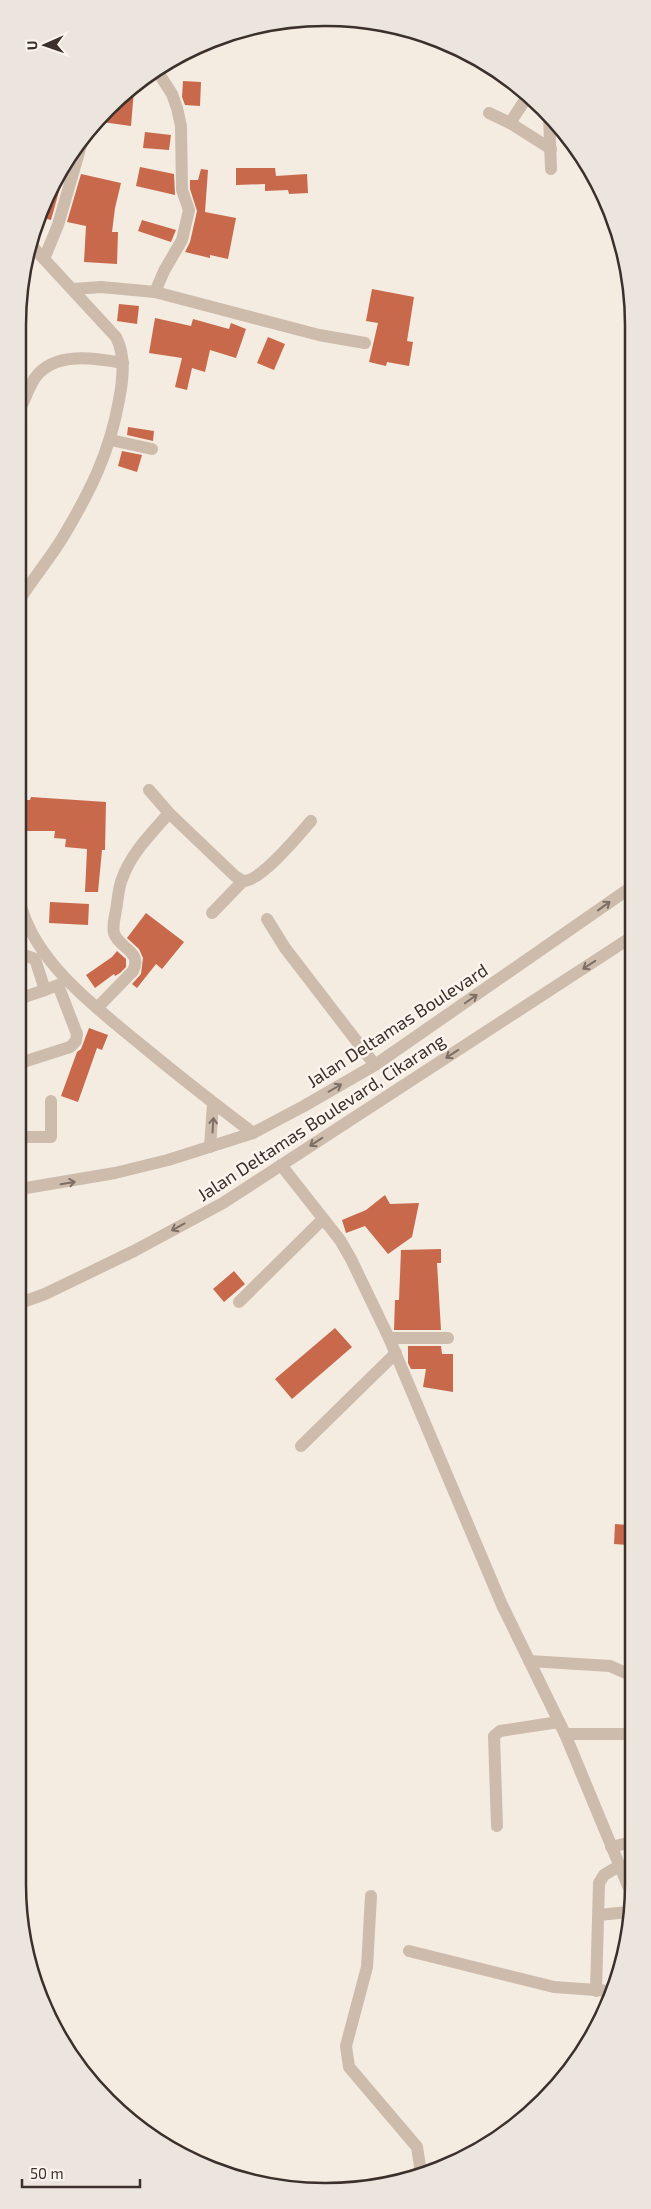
<svg xmlns="http://www.w3.org/2000/svg" width="651" height="2209" font-family="'Exo 2',sans-serif">
<style>
.building{fill:#c8694b}
.lines{fill:none;stroke-linecap:round;stroke-linejoin:round}
.minor{stroke:#cdbbac;stroke-width:12}
.oneway{stroke:#7d6f65}
.labels{text-anchor:middle;dominant-baseline:central;stroke-width:5;stroke-linejoin:round;paint-order:stroke}
.street-label{font-size:18px;fill:#3b302b;stroke:#fbf5ee}
.rim{fill:none;stroke:#3b302b;stroke-width:2.5}
</style>
<rect width="100%" height="100%" fill="#f4ebe1"/>
<g class="building">
<path d="M 183,81 L 201,82 L 200,106 L 185,105 L 182,97 Z"/>
<path d="M 134,90 L 131,126 L 102,122 L 131,92 Z"/>
<path d="M 145,132 L 171,135 L 169,150 L 143,148 Z"/>
<path d="M 140,167 L 174,174 L 175,195 L 136,186 Z"/>
<path d="M 236,168 L 275,168 L 276,176 L 307,174 L 308,193 L 289,194 L 288,190 L 265,191 L 265,184 L 236,185 Z"/>
<path d="M 201,169 L 208,170 L 205,212 L 236,218 L 228,259 L 210,255 L 210,258 L 185,252 L 190,242 L 197,211 L 190,189 L 190,180 L 198,180 Z"/>
<path d="M 63,170 L 65,170 L 51,220 L 43,218 Z"/>
<path d="M 81,174 L 121,183 L 115,208 L 112,232 L 118,232 L 117,264 L 84,262 L 86,226 L 67,222 Z"/>
<path d="M 142,220 L 176,230 L 171,242 L 138,231 Z"/>
<path d="M 372,289 L 414,297 L 407,341 L 413,342 L 409,366 L 387,362 L 386,366 L 369,362 L 378,323 L 366,321 Z"/>
<path d="M 119,304 L 139,306 L 137,324 L 117,321 Z"/>
<path d="M 155,318 L 191,326 L 193,319 L 229,329 L 231,323 L 246,329 L 236,358 L 210,350 L 205,372 L 192,368 L 187,390 L 175,387 L 182,358 L 149,353 Z"/>
<path d="M 268,337 L 285,344 L 274,370 L 257,363 Z"/>
<path d="M 128,427 L 154,431 L 153,441 L 127,435 Z"/>
<path d="M 122,451 L 142,455 L 137,472 L 118,466 Z"/>
<path d="M 31,797 L 106,802 L 105,850 L 102,850 L 98,892 L 85,892 L 87,849 L 65,847 L 66,839 L 54,838 L 55,831 L 26,831 L 26,826 L 21,826 L 21,800 L 30,800 Z"/>
<path d="M 50,902 L 89,904 L 88,925 L 49,923 Z"/>
<path d="M 146,913 L 184,942 L 162,969 L 156,964 L 137,988 L 132,984 L 141,974 L 143,958 L 139,949 L 127,938 Z"/>
<path d="M 117,951 L 126,959 L 126,967 L 120,973 L 115,976 L 114,974 L 95,988 L 86,975 L 112,957 Z"/>
<path d="M 89,1028 L 108,1035 L 102,1050 L 97,1048 L 78,1102 L 61,1096 L 77,1052 L 81,1049 Z"/>
<path d="M 385,1195 L 390,1204 L 419,1203 L 412,1237 L 388,1254 L 365,1226 L 346,1233 L 342,1220 L 366,1210 Z"/>
<path d="M 441,1249 L 441,1263 L 437,1263 L 441,1330 L 394,1330 L 395,1300 L 399,1300 L 401,1250 Z"/>
<path d="M 234,1271 L 245,1284 L 224,1302 L 213,1289 Z"/>
<path d="M 335,1328 L 352,1347 L 292,1399 L 275,1379 Z"/>
<path d="M 408,1346 L 441,1346 L 442,1354 L 453,1354 L 453,1392 L 423,1387 L 426,1369 L 411,1369 L 408,1363 Z"/>
<path d="M 615,1524 L 628,1525 L 628,1545 L 614,1544 Z"/>
</g>
<g class="lines">
<g class="minor">
<path d="M 527,97 L 510,123 L 551,149"/>
<path d="M 489,113 L 510,123"/>
<path d="M 549,116 L 551,169"/>
<path d="M 44,259 L 58,225 L 82,142"/>
<path d="M 73,289 L 101,287 L 155,292 L 319,335 L 365,343"/>
<path d="M 155,292 L 164,271 L 182,240 L 189,210 L 182,190 L 181,126 L 177,108 L 172,94 L 156,69"/>
<path d="M 23,403 C 27,394 30,385 35,378 C 54,351 95,358 123,363"/>
<path d="M 111,440 L 152,449"/>
<path d="M 22,596 C 35,576 51,557 63,537 C 90,492 110,452 119,400 C 123,380 126,356 116,337 L 32,246"/>
<path d="M 149,790 L 169,813"/>
<path d="M 21,906 C 37,965 99,1010 145,1048 C 180,1077 216,1105 253,1133"/>
<path d="M 212,913 L 243,881"/>
<path d="M 267,919 L 285,948 L 375,1065"/>
<path d="M 21,998 L 45,990"/>
<path d="M 97,1008 L 133,971 C 143,951 119,949 114,933 C 112,926 115,917 116,910 C 118,900 118,889 122,879 C 131,853 151,834 169,813 L 235,876 L 243,881 C 260,882 299,835 311,821"/>
<path d="M 20,1063 L 70,1047 L 76,1041 L 77,1034 L 58,985 L 45,990 L 35,959 L 21,954"/>
<path d="M 20,1137 L 51,1137 L 51,1101"/>
<path d="M 210,1147 L 213,1104"/>
<path d="M 281,1165 L 340,1240 L 351,1259 L 389,1338 L 502,1605 L 565,1734 L 628,1886"/>
<path d="M 20,1189 L 115,1173 L 168,1160 L 253,1133 L 304,1106 L 375,1065 L 630,888"/>
<path d="M 239,1302 L 323,1219"/>
<path d="M 20,1303 L 45,1294 L 134,1251 L 223,1203 L 630,938"/>
<path d="M 389,1338 L 448,1338"/>
<path d="M 301,1446 L 396,1353"/>
<path d="M 529,1661 L 610,1666 L 628,1674"/>
<path d="M 565,1734 L 628,1734"/>
<path d="M 497,1826 L 494,1736 L 500,1731 L 559,1722"/>
<path d="M 611,1847 L 628,1843"/>
<path d="M 371,1896 L 367,1967 L 346,2046 L 349,2067 L 417,2147 L 421,2173"/>
<path d="M 599,1915 L 628,1912"/>
<path d="M 409,1951 L 554,1987 L 610,1991"/>
<path d="M 596,1991 L 599,1883 L 604,1875 L 619,1866"/>
</g>
</g>
<defs><path id="oneway-shaft" d="M-6 0H5M1.5-3L5.5 0L1.5 3" fill="none" stroke-width="1.6" stroke-linecap="round" stroke-linejoin="round" transform="scale(1.25)"/></defs>
<g class="oneway">
<use href="#oneway-shaft" transform="translate(604 906) rotate(-36)"/>
<use href="#oneway-shaft" transform="translate(589 965) rotate(147)"/>
<use href="#oneway-shaft" transform="translate(471 999) rotate(-35)"/>
<use href="#oneway-shaft" transform="translate(452 1054) rotate(147)"/>
<use href="#oneway-shaft" transform="translate(335 1088) rotate(-30)"/>
<use href="#oneway-shaft" transform="translate(213 1125) rotate(-86)"/>
<use href="#oneway-shaft" transform="translate(316 1142) rotate(147)"/>
<use href="#oneway-shaft" transform="translate(68 1183) rotate(-10)"/>
<use href="#oneway-shaft" transform="translate(178 1227) rotate(151)"/>
</g>
<g class="labels">
<g class="street-label">
<text transform="translate(397 1025) rotate(-33)">Jalan Deltamas Boulevard</text>
<text transform="translate(321 1117) rotate(-33)">Jalan Deltamas Boulevard, Cikarang</text>
</g>
</g>
<path d="M0 0H651V2209H0ZM325 26H326A299 299 0 0 1 625 325V1884A299 299 0 0 1 326 2183H325A299 299 0 0 1 26 1884V325A299 299 0 0 1 325 26Z" fill="#ece5de" fill-rule="evenodd"/>
<path class="rim" d="M325 26H326A299 299 0 0 1 625 325V1884A299 299 0 0 1 326 2183H325A299 299 0 0 1 26 1884V325A299 299 0 0 1 325 26Z"/>
<g transform="translate(45 45) rotate(268)" stroke="#fbf5ee" stroke-width="4" paint-order="stroke">
<path d="M0-4L9 19L0 12L-9 19Z" fill="#3b302b"/>
<text y="-8" font-size="14" font-weight="bold" text-anchor="middle" fill="#3b302b">U</text>
</g>
<path d="M22 2179v8h118v-8" fill="none" stroke="#3b302b" stroke-width="2.5"/>
<text x="30" y="2179" font-size="15" fill="#3b302b" stroke="#fbf5ee" stroke-width="4" paint-order="stroke">50 m</text>
</svg>
